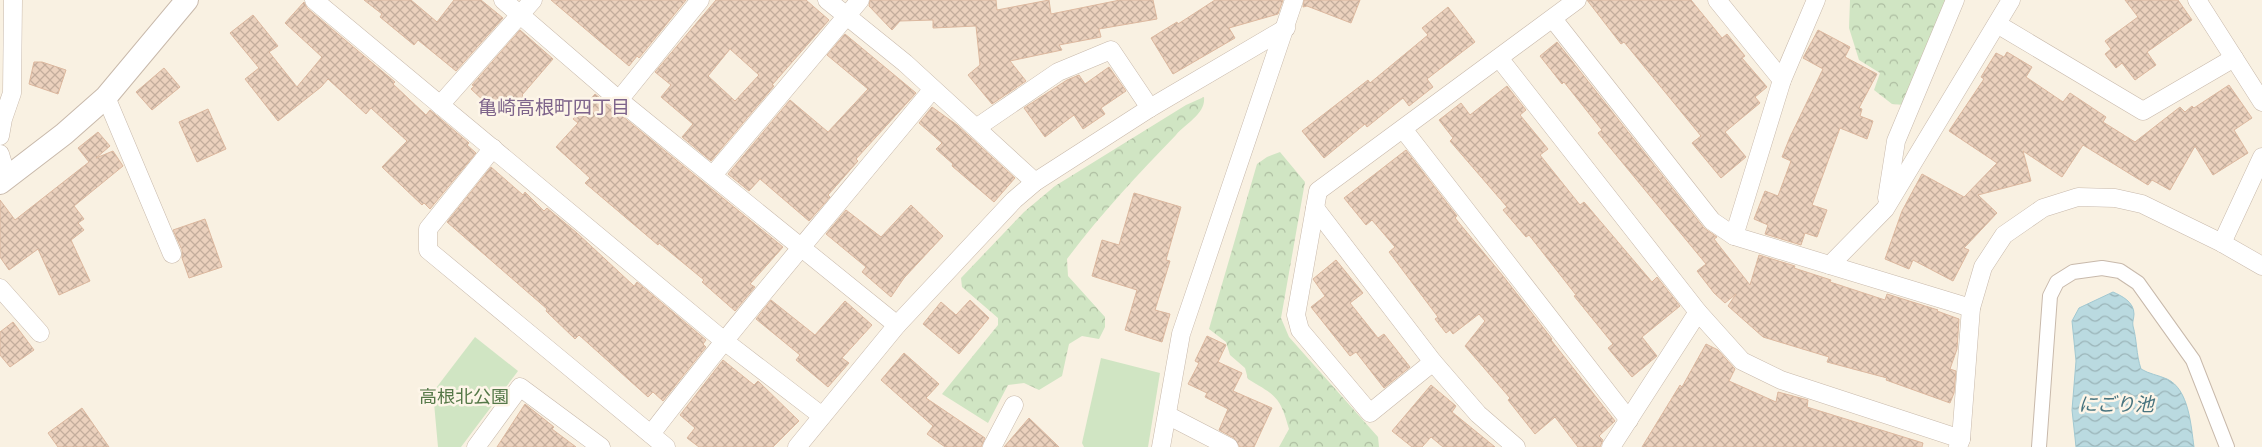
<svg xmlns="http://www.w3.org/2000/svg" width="2262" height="447" font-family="Jost,'Noto Sans JP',sans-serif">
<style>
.forest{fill:url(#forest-crowns)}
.green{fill:#d0e5c3}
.water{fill:url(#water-waves);stroke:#a1c8d1}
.building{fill:url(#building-cross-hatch);stroke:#dcb89f;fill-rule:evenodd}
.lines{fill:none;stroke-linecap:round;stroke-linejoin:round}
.pedestrian-casing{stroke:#c8b9ab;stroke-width:16}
.minor-casing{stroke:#c8b9ab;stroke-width:19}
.tertiary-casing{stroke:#c8b9ab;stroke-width:24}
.pedestrian{stroke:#fff;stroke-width:14}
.minor{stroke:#fff;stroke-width:18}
.tertiary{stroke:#fff;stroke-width:22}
.labels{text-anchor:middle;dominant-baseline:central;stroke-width:5;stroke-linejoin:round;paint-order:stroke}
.park-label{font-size:18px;fill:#557848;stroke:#fdf5e8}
.neighbourhood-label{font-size:19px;fill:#7e648b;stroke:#fdf5e8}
.water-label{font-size:19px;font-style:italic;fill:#48747f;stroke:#fdf5e8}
</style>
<defs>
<pattern id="forest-crowns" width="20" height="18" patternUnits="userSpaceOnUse" patternTransform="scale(1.25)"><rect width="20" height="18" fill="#d0e5c3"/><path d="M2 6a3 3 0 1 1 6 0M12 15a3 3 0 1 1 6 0" fill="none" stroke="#adbda1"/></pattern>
<pattern id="water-waves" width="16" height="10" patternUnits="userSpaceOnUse" patternTransform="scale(1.25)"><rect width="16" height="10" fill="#badae0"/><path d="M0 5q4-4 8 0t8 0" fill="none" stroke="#9bb4b8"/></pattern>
<pattern id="building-cross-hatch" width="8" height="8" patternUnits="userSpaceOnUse" patternTransform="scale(1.25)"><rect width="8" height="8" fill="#ebd1bd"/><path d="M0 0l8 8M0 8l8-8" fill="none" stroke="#c3ad9c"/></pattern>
</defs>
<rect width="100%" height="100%" fill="#f9f1e2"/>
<g class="forest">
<path d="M 1850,0 L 1947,0 L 1904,105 L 1892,104 L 1874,90 L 1880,73 L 1859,60 L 1849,28 Z"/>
<path d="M 1204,97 C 1206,114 1186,123 1176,135 C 1138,174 1100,215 1067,259 L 1068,276 L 1105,317 L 1105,327 L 1099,339 L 1082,336 L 1069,344 L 1062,376 L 1039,390 L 1024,383 L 1008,385 L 988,423 L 942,394 L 998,325 L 998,318 L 962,287 L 961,278 L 1024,212 L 1055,186 L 1186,105 Z"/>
<path d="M 1280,152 L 1305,182 L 1281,318 L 1289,337 L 1378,437 L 1379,447 L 1279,447 L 1289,429 C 1280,396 1276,396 1248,379 L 1245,368 L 1230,355 L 1226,342 L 1209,329 L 1257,164 L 1267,157 Z"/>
</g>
<g class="green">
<path d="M 475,337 L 518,371 L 461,447 L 438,447 L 433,392 Z"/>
<path d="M 1101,358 L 1160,373 L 1148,447 L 1084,447 L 1082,443 Z"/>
</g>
<path class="water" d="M 2113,292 C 2122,296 2134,302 2134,314 C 2134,318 2132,322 2133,326 C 2137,340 2136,354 2141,369 C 2149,374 2158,375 2167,379 C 2189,389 2191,426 2194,447 L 2076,447 L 2072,410 L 2076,361 L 2072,321 L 2079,308 Z"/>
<g class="building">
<path d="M 364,0 L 411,0 L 437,22 L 454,0 L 481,0 L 503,18 L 456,71 L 418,40 L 414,45 L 380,17 L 382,14 Z"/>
<path d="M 551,0 L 686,0 L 639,58 L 637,56 L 629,66 Z"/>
<path d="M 716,0 L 806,0 L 829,20 L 772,85 L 774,86 L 711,161 L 682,137 L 693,124 L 661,97 L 671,85 L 655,72 ZM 730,49 L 759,75 L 735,101 L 708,76 Z"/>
<path d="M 870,0 L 996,0 L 997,10 L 1049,0 L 1051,14 L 1120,0 L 1153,0 L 1157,19 L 1099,29 L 1101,37 L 1059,45 L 1062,50 L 1010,61 L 1026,81 L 992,104 L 968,75 L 980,65 L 976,26 L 933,28 L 933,20 L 900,21 L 892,30 L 869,6 Z"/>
<path d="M 1215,0 L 1283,0 L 1278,14 L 1229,28 L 1235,38 L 1173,74 L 1151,38 L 1177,22 L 1178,24 Z"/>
<path d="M 1304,0 L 1360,0 L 1351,23 L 1307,6 L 1303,7 Z"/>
<path d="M 1587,0 L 1691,0 L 1722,38 L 1727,34 L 1745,56 L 1742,58 L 1767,87 L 1755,97 L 1760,103 L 1725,132 L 1746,157 L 1721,178 L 1692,143 L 1701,136 L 1624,42 L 1621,44 Z"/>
<path d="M 2125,0 L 2178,0 L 2192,20 L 2147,52 L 2156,65 L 2135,80 L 2122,63 L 2116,68 L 2105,54 L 2111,49 L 2105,41 L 2138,17 Z"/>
<path d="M 304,2 L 307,8 L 395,82 L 393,84 L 426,115 L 430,110 L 469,143 L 467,145 L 476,153 L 430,209 L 424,203 L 422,205 L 382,167 L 407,141 L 371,108 L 366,114 L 328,79 L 321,87 L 278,121 L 245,79 L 259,68 L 230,33 L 253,15 L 278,46 L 269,52 L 297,87 L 322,57 L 285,23 Z"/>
<path d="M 1448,7 L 1475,42 L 1427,79 L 1433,87 L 1409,106 L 1403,98 L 1367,127 L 1365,124 L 1324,158 L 1302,131 L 1368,80 L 1370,83 L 1428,35 L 1422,28 Z"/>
<path d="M 520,30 L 553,59 L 522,95 L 525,98 L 511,114 L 505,108 L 499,115 L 471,89 L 474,86 L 472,85 Z"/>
<path d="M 1818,30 L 1850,47 L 1845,57 L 1877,74 L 1859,108 L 1862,109 L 1860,116 L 1873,121 L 1867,139 L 1840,128 L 1812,205 L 1827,210 L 1817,237 L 1805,233 L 1801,245 L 1765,234 L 1768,225 L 1754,219 L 1765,191 L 1778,196 L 1791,161 L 1782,157 L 1790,137 L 1823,69 L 1803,58 Z"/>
<path d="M 845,34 L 916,93 L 856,159 L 858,161 L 828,195 L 830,197 L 809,221 L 760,179 L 749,191 L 728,174 L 790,100 L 828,132 L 868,89 L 827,55 Z"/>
<path d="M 1557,42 L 1704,228 L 1717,237 L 1714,239 L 1750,285 L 1759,255 L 1795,266 L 1794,268 L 1831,280 L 1830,282 L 1885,300 L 1887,294 L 1938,310 L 1937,311 L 1959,319 L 1957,349 L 1950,369 L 1956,371 L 1954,393 L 1950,403 L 1886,380 L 1887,378 L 1827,362 L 1829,357 L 1763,337 L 1728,306 L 1736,294 L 1725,303 L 1714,293 L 1697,271 L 1706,264 L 1598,133 L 1602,130 L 1564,82 L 1562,84 L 1540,56 Z"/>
<path d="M 2007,52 L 2032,67 L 2026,77 L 2063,102 L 2070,93 L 2106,117 L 2103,122 L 2135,142 L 2180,107 L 2185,112 L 2192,106 L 2194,108 L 2229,85 L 2252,118 L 2234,130 L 2248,153 L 2213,175 L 2195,146 L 2170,190 L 2152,180 L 2148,185 L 2083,145 L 2062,177 L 2023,151 L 2031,181 L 1978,195 L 1997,213 L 1964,248 L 1969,250 L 1953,281 L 1913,260 L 1909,269 L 1885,259 L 1902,211 L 1922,174 L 1964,197 L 1997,163 L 1949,131 L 1984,79 L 1981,77 L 1996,53 L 2004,57 Z"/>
<path d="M 34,62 L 42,62 L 66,70 L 58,94 L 29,84 Z"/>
<path d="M 1109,67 L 1126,91 L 1101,108 L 1105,114 L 1083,129 L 1074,115 L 1045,137 L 1024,108 L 1067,80 L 1079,75 L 1085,84 Z"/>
<path d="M 164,68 L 180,87 L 152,110 L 136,92 Z"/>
<path d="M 1507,86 L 1526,110 L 1520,115 L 1548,149 L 1540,155 L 1580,205 L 1584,202 L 1652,282 L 1657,277 L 1680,306 L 1642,337 L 1657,356 L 1632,377 L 1608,348 L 1613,344 L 1574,296 L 1576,295 L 1529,235 L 1526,237 L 1503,210 L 1507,207 L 1450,141 L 1453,138 L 1439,120 L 1461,103 L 1470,115 Z"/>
<path d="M 595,94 L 783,247 L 750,284 L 755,287 L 735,311 L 702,282 L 704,280 L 659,243 L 658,245 L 585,183 L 590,178 L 556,147 L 578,123 L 573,119 Z"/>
<path d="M 932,107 L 957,125 L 1015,178 L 994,202 L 952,166 L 953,164 L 936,149 L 942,143 L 919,123 Z"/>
<path d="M 208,109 L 226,149 L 197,162 L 179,122 Z"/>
<path d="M 98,132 L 110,146 L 96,158 L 113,151 L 123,166 L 74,206 L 84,219 L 78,223 L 84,230 L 71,240 L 90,281 L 59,295 L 38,249 L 9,270 L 0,257 L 0,200 L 15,220 L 89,162 L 78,148 Z"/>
<path d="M 1406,150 L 1457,216 L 1455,218 L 1503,276 L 1552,339 L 1551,340 L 1615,421 L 1599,436 L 1603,440 L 1600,447 L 1578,447 L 1555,417 L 1535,434 L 1508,400 L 1510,398 L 1465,346 L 1485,321 L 1479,314 L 1453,334 L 1450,330 L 1446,333 L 1435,319 L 1438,317 L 1389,252 L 1395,247 L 1372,220 L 1366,225 L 1344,198 Z"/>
<path d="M 491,167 L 523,195 L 525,192 L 544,211 L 547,208 L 577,233 L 634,286 L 637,282 L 706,340 L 703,344 L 706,347 L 663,401 L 653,392 L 648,397 L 579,335 L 575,339 L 546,311 L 547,309 L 447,222 Z"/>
<path d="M 1134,193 L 1181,207 L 1166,260 L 1170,261 L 1155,310 L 1170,314 L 1162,342 L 1125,330 L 1137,290 L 1092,276 L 1102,240 L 1119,245 Z"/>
<path d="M 911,205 L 943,236 L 904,278 L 891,297 L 862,272 L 866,267 L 826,234 L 846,210 L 881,237 Z"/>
<path d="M 205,219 L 222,267 L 189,278 L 182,258 L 182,250 L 173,230 Z"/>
<path d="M 1336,260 L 1363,293 L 1350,303 L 1378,338 L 1384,334 L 1410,367 L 1384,388 L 1356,352 L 1350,356 L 1311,307 L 1325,296 L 1313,279 Z"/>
<path d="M 771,300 L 815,335 L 845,301 L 872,325 L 842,358 L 849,363 L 828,387 L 796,360 L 800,355 L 756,319 Z"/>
<path d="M 970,300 L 989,318 L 959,354 L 923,324 L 941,302 L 956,315 Z"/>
<path d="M 13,322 L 34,350 L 10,367 L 0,355 L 0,332 Z"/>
<path d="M 1207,336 L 1226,345 L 1218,362 L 1242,373 L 1233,391 L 1272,408 L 1254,447 L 1240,447 L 1234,438 L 1219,430 L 1228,409 L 1205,397 L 1207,393 L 1188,384 L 1199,363 L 1195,361 Z"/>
<path d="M 1706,344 L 1718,350 L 1735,369 L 1729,381 L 1776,402 L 1778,392 L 1808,400 L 1807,407 L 1923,443 L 1922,447 L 1642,447 L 1680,385 L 1682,387 Z"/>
<path d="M 904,353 L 939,384 L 926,398 L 985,438 L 981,447 L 945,447 L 927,434 L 933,426 L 881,380 Z"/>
<path d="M 723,360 L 754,385 L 758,381 L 799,421 L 773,447 L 699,447 L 687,438 L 695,428 L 680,415 Z"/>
<path d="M 1431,385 L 1456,406 L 1452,412 L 1495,447 L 1443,447 L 1431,437 L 1422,447 L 1412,447 L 1392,431 Z"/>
<path d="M 525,404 L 554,427 L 552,429 L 576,447 L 497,447 Z"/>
<path d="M 82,408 L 109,447 L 58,447 L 48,433 Z"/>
<path d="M 1029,418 L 1059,447 L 1004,447 Z"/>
</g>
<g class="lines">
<g class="pedestrian-casing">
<path id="pedestrian" d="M 2039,447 L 2050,296 L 2057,282 L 2073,272 L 2102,268 L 2120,271 L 2138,283 L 2193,360 L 2227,447"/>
</g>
<g class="minor-casing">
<g id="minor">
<path d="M 314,0 L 723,340 L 822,416"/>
<path d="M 503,0 L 619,100 L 897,325"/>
<path d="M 827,0 L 905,63 L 1035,182"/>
<path d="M 1717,0 L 1782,80"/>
<path d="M 2197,0 L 2262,102"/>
<path d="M 1553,19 L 1712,221 L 1734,236 L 1971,308"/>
<path d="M 1997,24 L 2143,111 L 2234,58"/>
<path d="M 1499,58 L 1698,312"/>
<path d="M 106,97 L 172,254"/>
<path d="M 619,100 L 700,0"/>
<path d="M 440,105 L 533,0"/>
<path d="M 976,128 L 1058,72 L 1111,50 L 1150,108"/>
<path d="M 1403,129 L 1629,420"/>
<path d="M 0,136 L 3,119 L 12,93 L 13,0"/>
<path d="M 493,148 L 428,229 L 428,250 L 666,447"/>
<path d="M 0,154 L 7,177"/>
<path d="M 713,175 L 860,0"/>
<path d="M 1887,198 L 1896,141 L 1955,0"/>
<path d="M 1315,208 L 1433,362"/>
<path d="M 1734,236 L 1782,80 L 1816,0"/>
<path d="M 2222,243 L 2262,157"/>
<path d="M 1830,265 L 1885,209 L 2011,0"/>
<path d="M 0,288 L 40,333"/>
<path d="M 1167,415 L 1229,447"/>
<path d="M 651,434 C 741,317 838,204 932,90"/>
<path d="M 476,447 L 520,387 L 601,447"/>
<path d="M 797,447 L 897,325 L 1014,200 L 1035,182 L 1150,108 L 1286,28"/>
<path d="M 992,447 L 1014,405"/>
<path d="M 1161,447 L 1181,334 L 1294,0"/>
<path d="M 1516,447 L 1478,414 L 1433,362 L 1370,413 L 1300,330 L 1296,315 L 1318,191 L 1577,0"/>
<path d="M 1611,447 L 1698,312 L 1742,361 L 1781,380 L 1961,439"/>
<path d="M 1958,447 L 1961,439 L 1971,308 L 1983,267 L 2004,235 L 2043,208 L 2078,197 L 2115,198 L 2142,204 L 2222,243 L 2262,266"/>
</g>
</g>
<g class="tertiary-casing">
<path id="tertiary" d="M 0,183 L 64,134 L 106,97 L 187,0"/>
</g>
<use href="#pedestrian" class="pedestrian"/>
<use href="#minor" class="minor"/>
<use href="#tertiary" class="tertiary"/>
</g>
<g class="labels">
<g class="park-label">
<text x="464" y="397">高根北公園</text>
</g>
<g class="neighbourhood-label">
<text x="554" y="107">亀崎高根町四丁目</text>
</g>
<g class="water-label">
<text x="2116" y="404">にごり池</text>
</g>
</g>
</svg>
